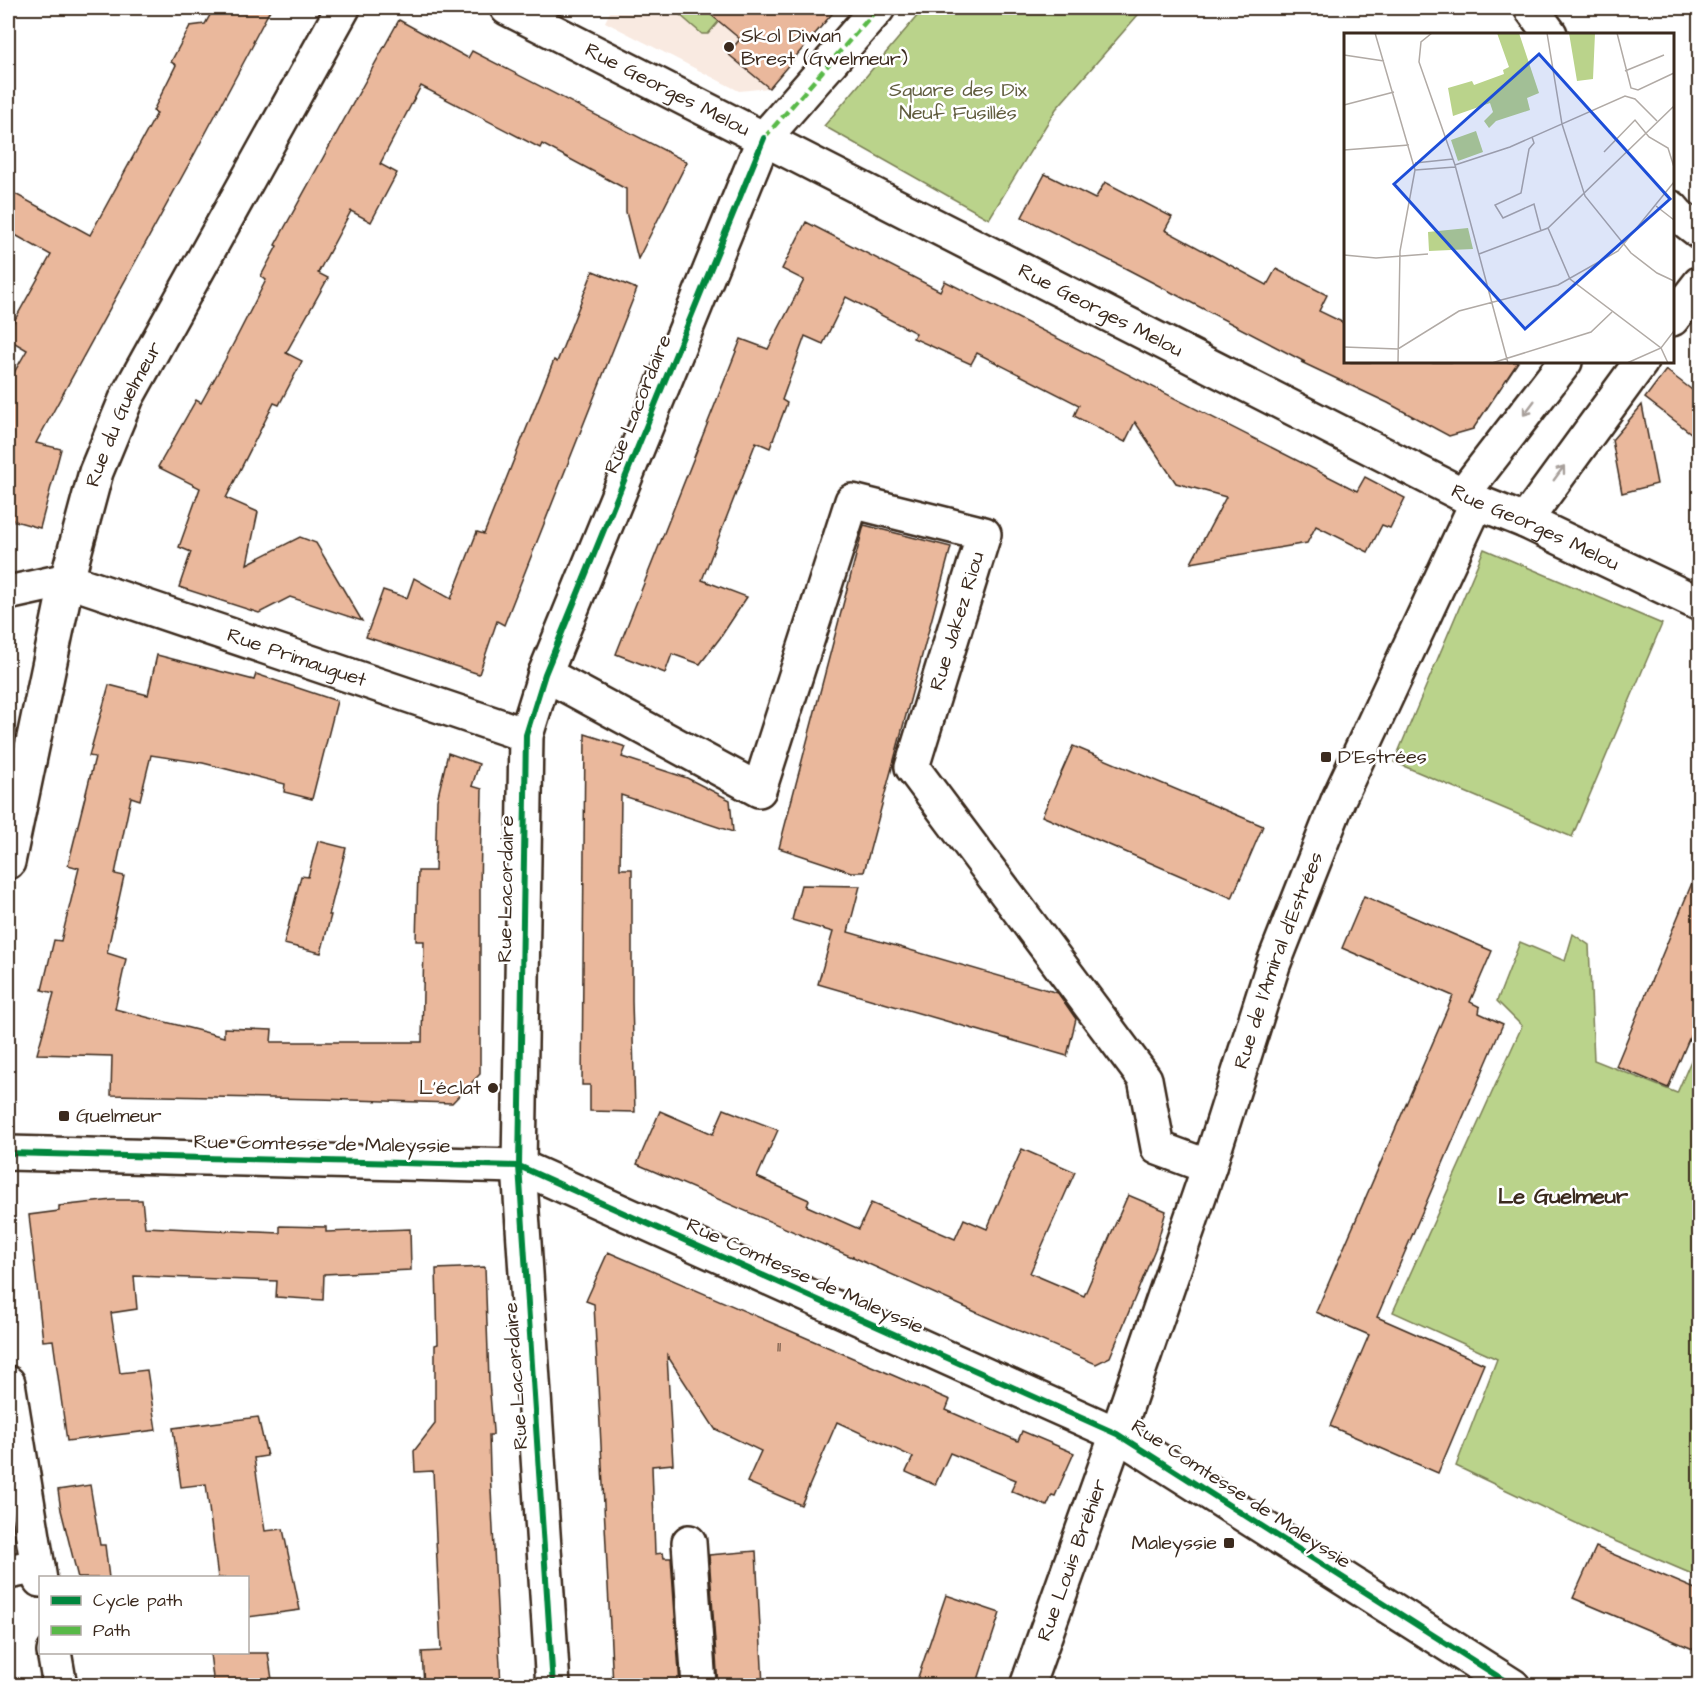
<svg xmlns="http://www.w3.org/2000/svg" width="1707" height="1693" font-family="'Architects Daughter',sans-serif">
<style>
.built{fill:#f9eae1}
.green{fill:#bad38b;stroke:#7a7e54;stroke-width:1.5}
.building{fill:#eab89c;stroke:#3b2a1e;stroke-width:1.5}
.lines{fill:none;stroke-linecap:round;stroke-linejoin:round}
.pedestrian-casing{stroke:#3b2a1e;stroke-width:38}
.minor-casing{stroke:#3b2a1e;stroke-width:38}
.tertiary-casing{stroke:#3b2a1e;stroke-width:38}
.pedestrian{stroke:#fff;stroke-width:33}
.minor{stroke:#fff;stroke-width:33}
.tertiary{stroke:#fff;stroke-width:33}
.quiet{stroke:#58b947;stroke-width:4.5;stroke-dasharray:9 4.5;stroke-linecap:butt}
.cycleway-casing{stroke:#fff;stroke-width:10}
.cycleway{stroke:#00873e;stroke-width:6}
.oneway{stroke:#a79f9a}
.poi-dot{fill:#3b2a1e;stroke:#fff;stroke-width:2}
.labels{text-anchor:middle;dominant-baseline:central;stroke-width:5;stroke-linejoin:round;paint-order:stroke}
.number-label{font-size:16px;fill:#674e3e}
.poi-label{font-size:20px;fill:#3b2a1e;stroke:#fff;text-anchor:start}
.street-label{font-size:20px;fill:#3b2a1e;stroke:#fff}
.park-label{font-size:20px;fill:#615d3f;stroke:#fff}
.quarter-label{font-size:22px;font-weight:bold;fill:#3b2a1e;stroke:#fff}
.inset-road{fill:none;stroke:#b1aaa5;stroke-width:1.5}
.view{fill:#1d4ed8;fill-opacity:0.15;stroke:#1d4ed8;stroke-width:3}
.inset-edge{fill:none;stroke:#3b2a1e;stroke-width:3}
</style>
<rect width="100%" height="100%" fill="#fff"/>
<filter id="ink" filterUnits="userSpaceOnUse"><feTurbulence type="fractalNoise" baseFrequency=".0167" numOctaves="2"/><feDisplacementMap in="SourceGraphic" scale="12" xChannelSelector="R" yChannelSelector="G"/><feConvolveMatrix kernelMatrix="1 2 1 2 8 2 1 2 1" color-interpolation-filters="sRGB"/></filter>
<g filter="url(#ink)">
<path class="built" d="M 612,8 L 837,8 L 769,88 L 739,91 L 605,22 Z"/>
<g class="green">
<path d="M 672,8 L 703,8 L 719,21 L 708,34 L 702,34 Z"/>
<path d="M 924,8 L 1144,8 L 1056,109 L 989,219 L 824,126 Z"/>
<path d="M 1484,549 L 1662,624 L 1572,837 L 1394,762 Z"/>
<path d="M 1573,934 L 1589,945 L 1594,1060 L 1677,1093 L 1699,1042 L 1699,1577 L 1603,1536 L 1456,1466 L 1497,1359 L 1393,1312 L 1522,1026 L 1497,1001 L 1520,942 L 1565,961 Z"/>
</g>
<g class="building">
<path d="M 214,8 L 271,8 L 253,42 L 254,43 L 195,153 L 36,443 L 61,449 L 40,528 L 8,519 L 8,383 L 27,350 L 8,339 L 8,332 L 51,255 L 8,231 L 8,190 L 90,235 L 157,113 L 153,111 L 176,65 L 171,62 L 190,26 L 205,24 Z"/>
<path d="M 703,8 L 837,8 L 769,88 L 728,54 L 740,39 Z"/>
<path d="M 399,20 L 468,58 L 472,51 L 687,162 L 638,259 L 626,212 L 626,189 L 542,144 L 540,148 L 421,86 L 380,164 L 397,173 L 371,222 L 351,211 L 318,273 L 328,278 L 286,353 L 302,361 L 279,405 L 274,403 L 226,498 L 258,512 L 247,564 L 300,537 L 316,543 L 362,621 L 290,597 L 259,613 L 179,587 L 191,552 L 179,547 L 200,488 L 158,467 L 196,400 L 201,403 L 225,360 L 266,280 L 261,276 L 277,246 L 275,245 Z"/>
<path d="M 1045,174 L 1095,199 L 1105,182 L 1172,217 L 1165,230 L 1267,285 L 1276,269 L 1327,295 L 1319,311 L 1346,324 L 1346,362 L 1518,362 L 1473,429 L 1449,436 L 1388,403 L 1301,362 L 1305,362 L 1123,267 L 1022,217 Z"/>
<path d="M 806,222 L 940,291 L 945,281 L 1357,491 L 1365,477 L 1405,498 L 1390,528 L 1382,525 L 1368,552 L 1316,526 L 1307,543 L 1191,563 L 1226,497 L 1176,483 L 1135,422 L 1125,442 L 1074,416 L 1079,405 L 977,353 L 971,364 L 913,338 L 916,333 L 846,297 L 823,344 L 805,336 L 782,400 L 787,403 L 770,448 L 756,442 L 702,580 L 747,597 L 720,638 L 700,664 L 672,654 L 665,673 L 616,654 L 741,339 L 768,349 L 804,280 L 782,269 Z"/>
<path d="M 593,271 L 637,289 L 504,625 L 497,621 L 479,674 L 366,637 L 383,590 L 407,598 L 414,578 L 451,599 L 477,532 L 484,534 L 554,360 L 557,362 Z"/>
<path d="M 1666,370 L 1700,396 L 1700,440 L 1645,398 Z"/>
<path d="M 1642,405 L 1657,484 L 1622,493 L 1612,440 Z"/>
<path d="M 864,525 L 951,547 L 864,872 L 851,872 L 779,848 Z"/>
<path d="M 157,655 L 254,680 L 256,674 L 337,701 L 312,799 L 284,792 L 285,784 L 203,763 L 151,755 L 140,800 L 131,797 L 115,874 L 124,876 L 107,953 L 126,959 L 115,1009 L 224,1037 L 224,1028 L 272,1030 L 271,1042 L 422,1042 L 424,941 L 416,941 L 418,871 L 435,871 L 437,800 L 448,753 L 479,764 L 472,786 L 482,789 L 480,890 L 480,1074 L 452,1103 L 319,1099 L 111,1095 L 112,1056 L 37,1054 L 54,993 L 42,990 L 54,940 L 61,941 L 79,868 L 68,865 L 95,757 L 89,756 L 109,685 L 148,695 Z"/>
<path d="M 585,734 L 626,747 L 622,757 L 687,778 L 730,800 L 733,832 L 621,795 L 620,869 L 632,869 L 632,1001 L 635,1112 L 590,1111 L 590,1085 L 582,1085 Z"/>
<path d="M 1073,746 L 1263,826 L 1232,898 L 1042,816 Z"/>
<path d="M 318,841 L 346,848 L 329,915 L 331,915 L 321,953 L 284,944 L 301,876 L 308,877 Z"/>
<path d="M 1699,866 L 1700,1013 L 1668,1088 L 1616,1066 Z"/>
<path d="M 801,885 L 860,886 L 848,932 L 1058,993 L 1076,1019 L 1067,1056 L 818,984 L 833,932 L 792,920 Z"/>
<path d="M 1364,896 L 1492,951 L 1470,1002 L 1480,1007 L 1479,1013 L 1503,1024 L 1377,1317 L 1484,1364 L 1438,1473 L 1330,1426 L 1369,1335 L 1316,1312 L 1453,996 L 1342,948 Z"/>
<path d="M 724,1109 L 778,1130 L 757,1177 L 809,1200 L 807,1206 L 859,1229 L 871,1203 L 955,1239 L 964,1219 L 987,1229 L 1022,1149 L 1075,1172 L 1030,1273 L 1084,1296 L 1128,1195 L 1166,1211 L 1156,1247 L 1110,1357 L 1096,1364 L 980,1314 L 853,1257 L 853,1255 L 852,1257 L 637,1164 L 660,1111 L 713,1134 Z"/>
<path d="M 113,1200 L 142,1200 L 145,1227 L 280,1233 L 280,1226 L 326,1227 L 326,1232 L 410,1229 L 411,1270 L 324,1274 L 323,1300 L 276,1297 L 277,1281 L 134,1276 L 137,1309 L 111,1313 L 120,1373 L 147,1370 L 156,1430 L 67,1441 L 53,1340 L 43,1341 L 29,1215 L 59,1211 L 59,1206 Z"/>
<path d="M 608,1252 L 950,1400 L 946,1410 L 1018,1441 L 1022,1431 L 1074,1453 L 1055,1496 L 1052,1495 L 1047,1506 L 1011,1491 L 1016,1480 L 950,1453 L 935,1485 L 906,1472 L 913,1457 L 837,1422 L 801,1505 L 747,1482 L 761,1451 L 715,1429 L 667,1355 L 673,1464 L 652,1466 L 655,1554 L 663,1553 L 664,1558 L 671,1558 L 680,1686 L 613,1686 L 594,1304 L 586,1301 Z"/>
<path d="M 485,1267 L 489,1381 L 493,1431 L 493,1435 L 489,1435 L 490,1470 L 501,1686 L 424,1686 L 422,1652 L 441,1651 L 433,1471 L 415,1472 L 414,1451 L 435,1424 L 435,1345 L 438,1344 L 436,1269 Z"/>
<path d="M 258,1417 L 267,1456 L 254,1458 L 265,1531 L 283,1529 L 300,1610 L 248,1617 L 248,1578 L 218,1578 L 206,1484 L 181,1487 L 173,1428 Z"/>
<path d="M 90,1485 L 100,1545 L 105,1545 L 109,1578 L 78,1578 L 61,1510 L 58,1490 Z"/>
<path d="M 1596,1547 L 1700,1591 L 1700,1652 L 1573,1598 Z"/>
<path d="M 756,1551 L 763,1686 L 718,1686 L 709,1555 Z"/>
<path d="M 946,1595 L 1000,1613 L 976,1686 L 915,1686 Z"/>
<path d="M 210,1653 L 268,1653 L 273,1686 L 214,1686 Z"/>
</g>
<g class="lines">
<g class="pedestrian-casing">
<path id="pedestrian" d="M 764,138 L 878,8"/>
</g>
<g class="minor-casing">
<g id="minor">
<path id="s1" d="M 507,8 L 1477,502 L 1525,521 L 1700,604"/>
<path d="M 1672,319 L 1700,283"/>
<path d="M 1463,494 L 1565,362"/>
<path d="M 1525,521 L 1641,362"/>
<path id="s2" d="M 8,593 L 67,580 L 526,735"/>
<path d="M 545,674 L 759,790 L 852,501 L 984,534 L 912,767 L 1145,1079 L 1158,1148 L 1209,1167"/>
<path d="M 8,1153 L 519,1166 L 1117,1434 L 1513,1686"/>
<path d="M 689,1542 L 699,1686"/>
<path d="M 8,1572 L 38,1566"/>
<path d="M 553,1686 L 519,1166 L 526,735 L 545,674 L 764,138"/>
<path id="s3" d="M 1027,1686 L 1117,1434 L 1209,1167 L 1273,965 L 1339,798 L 1477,502"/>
</g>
</g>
<g class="tertiary-casing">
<g id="tertiary">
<path d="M 1531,8 L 1550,34"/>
<path d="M 1672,208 L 1678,215 L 1700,232"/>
<path id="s4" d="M 8,862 L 67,580 L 96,472 L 127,397 L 343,8"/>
<path d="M 8,1383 L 40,1580"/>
<path d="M 54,1652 L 60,1686"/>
</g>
</g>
<use href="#pedestrian" class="pedestrian"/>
<use href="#minor" class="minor"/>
<use href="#tertiary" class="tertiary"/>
<path class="quiet" d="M 764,138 L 878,8"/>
<g class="cycleway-casing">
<g id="cycleway">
<path d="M 8,1153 L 519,1166 L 1117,1434 L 1513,1686"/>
<path d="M 553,1686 L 519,1166 L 526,735 L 545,674 L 764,138"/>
</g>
</g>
<use href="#cycleway" class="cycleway"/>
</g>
<defs><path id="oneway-shaft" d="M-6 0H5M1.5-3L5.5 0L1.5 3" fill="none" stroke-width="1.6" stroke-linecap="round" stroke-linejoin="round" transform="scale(1.5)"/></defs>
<g class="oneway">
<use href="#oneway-shaft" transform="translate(1529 408) rotate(127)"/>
<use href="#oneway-shaft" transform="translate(1559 473) rotate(-54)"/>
</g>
</g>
<g class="poi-dot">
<circle cx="729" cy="47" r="6"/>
<rect x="1320" y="751" width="12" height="12" rx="3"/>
<circle cx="493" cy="1088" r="6"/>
<rect x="58" y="1110" width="12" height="12" rx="3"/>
<rect x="1223" y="1537" width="12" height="12" rx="3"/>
</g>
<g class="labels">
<g class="number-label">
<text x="779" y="1347">11</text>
</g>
<g class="poi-label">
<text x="741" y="36">Skol Diwan<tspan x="741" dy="23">Brest (Gwelmeur)</tspan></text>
<text x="1338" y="757">D'Estrées</text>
<text x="481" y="1088" text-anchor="end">L'éclat</text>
<text x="76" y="1116">Guelmeur</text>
<text x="1217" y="1543" text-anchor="end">Maleyssie</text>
</g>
<g class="street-label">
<text stroke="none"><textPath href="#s1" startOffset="180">Rue Georges Melou</textPath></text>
<text stroke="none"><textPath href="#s1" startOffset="666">Rue Georges Melou</textPath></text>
<text transform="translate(638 404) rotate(-68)">Rue Lacordaire</text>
<text stroke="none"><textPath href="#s4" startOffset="464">Rue du Guelmeur</textPath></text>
<text stroke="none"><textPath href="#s1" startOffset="1152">Rue Georges Melou</textPath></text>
<text transform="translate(957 621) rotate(-73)">Rue Jakez Riou</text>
<text stroke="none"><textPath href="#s2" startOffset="303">Rue Primauguet</textPath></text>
<text transform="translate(506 889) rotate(-89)">Rue Lacordaire</text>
<text stroke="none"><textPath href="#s3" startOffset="768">Rue de l'Amiral d'Estrées</textPath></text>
<text transform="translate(322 1144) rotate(1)">Rue Comtesse de Maleyssie</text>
<text transform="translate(805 1276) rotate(24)">Rue Comtesse de Maleyssie</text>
<text transform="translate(516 1376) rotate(-94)">Rue Lacordaire</text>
<text transform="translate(1241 1494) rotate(33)">Rue Comtesse de Maleyssie</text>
<text stroke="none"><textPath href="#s3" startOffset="134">Rue Louis Bréhier</textPath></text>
</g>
<g class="park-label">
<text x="958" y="90">Square des Dix<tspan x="958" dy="23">Neuf Fusillés</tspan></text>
</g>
<g class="quarter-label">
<text x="1563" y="1196">Le Guelmeur</text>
</g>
</g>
<g transform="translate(1344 33)">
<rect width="330" height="330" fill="#fff"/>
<path d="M 153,0 L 175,0 L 195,60 L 183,65 L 186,77 L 152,88 L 145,95 L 140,88 L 149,79 L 146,70 L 109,83 L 104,55 L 128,48 L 130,52 L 160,41 L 159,37 L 165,34 ZM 225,0 L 251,0 L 249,46 L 233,48 ZM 132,98 L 139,119 L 114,128 L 107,107 ZM 124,195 L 129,216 L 85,218 L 84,199 Z" fill="#bad38b"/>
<path class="inset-road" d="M 31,0 L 71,137 L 56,218 L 54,330M 88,0 L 77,9 L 75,29 L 111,132 L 164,330M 203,0 L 218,91 L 241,163 L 287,220 L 313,240 L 330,248M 273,0 L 287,55 L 294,57 L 330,40M 0,22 L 40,28M 281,38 L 320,22M 0,72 L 50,59M 188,104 L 190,110 L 185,116 L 177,160 L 151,172 L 159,185 L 190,171 L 197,198M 0,117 L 65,112M 260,119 L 291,87 L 305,104 L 324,115 L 330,134M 71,130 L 109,126M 111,132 L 166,114 L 281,63 L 291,66 L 313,88M 71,137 L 111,134M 312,173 L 330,187M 204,195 L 226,246 L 317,315 L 324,330M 135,221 L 204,195 L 330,73M 0,222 L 32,225 L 84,221M 0,314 L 54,316 L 115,278 L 214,252 L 274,218 L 330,149M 148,330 L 247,299 L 268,279M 283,330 L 317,315 L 330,298"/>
<path class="view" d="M 195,21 L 326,166 L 181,296 L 50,151 Z"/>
<rect width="330" height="330" class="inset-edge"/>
</g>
<rect width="1707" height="1693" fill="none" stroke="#fff" stroke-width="30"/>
<rect x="15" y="15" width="1677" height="1663" fill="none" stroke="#3b2a1e" stroke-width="2" filter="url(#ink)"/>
<rect x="39" y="1576" width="210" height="78" fill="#ffffff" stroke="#b1aaa5" stroke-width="1.5"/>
<rect x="51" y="1596" width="30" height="9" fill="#00873e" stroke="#b1aaa5" stroke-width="1.5"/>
<text x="93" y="1606" font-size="18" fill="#3b2a1e">Cycle path</text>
<rect x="51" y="1626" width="30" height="9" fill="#58b947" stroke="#b1aaa5" stroke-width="1.5"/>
<text x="93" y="1636" font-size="18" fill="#3b2a1e">Path</text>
</svg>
